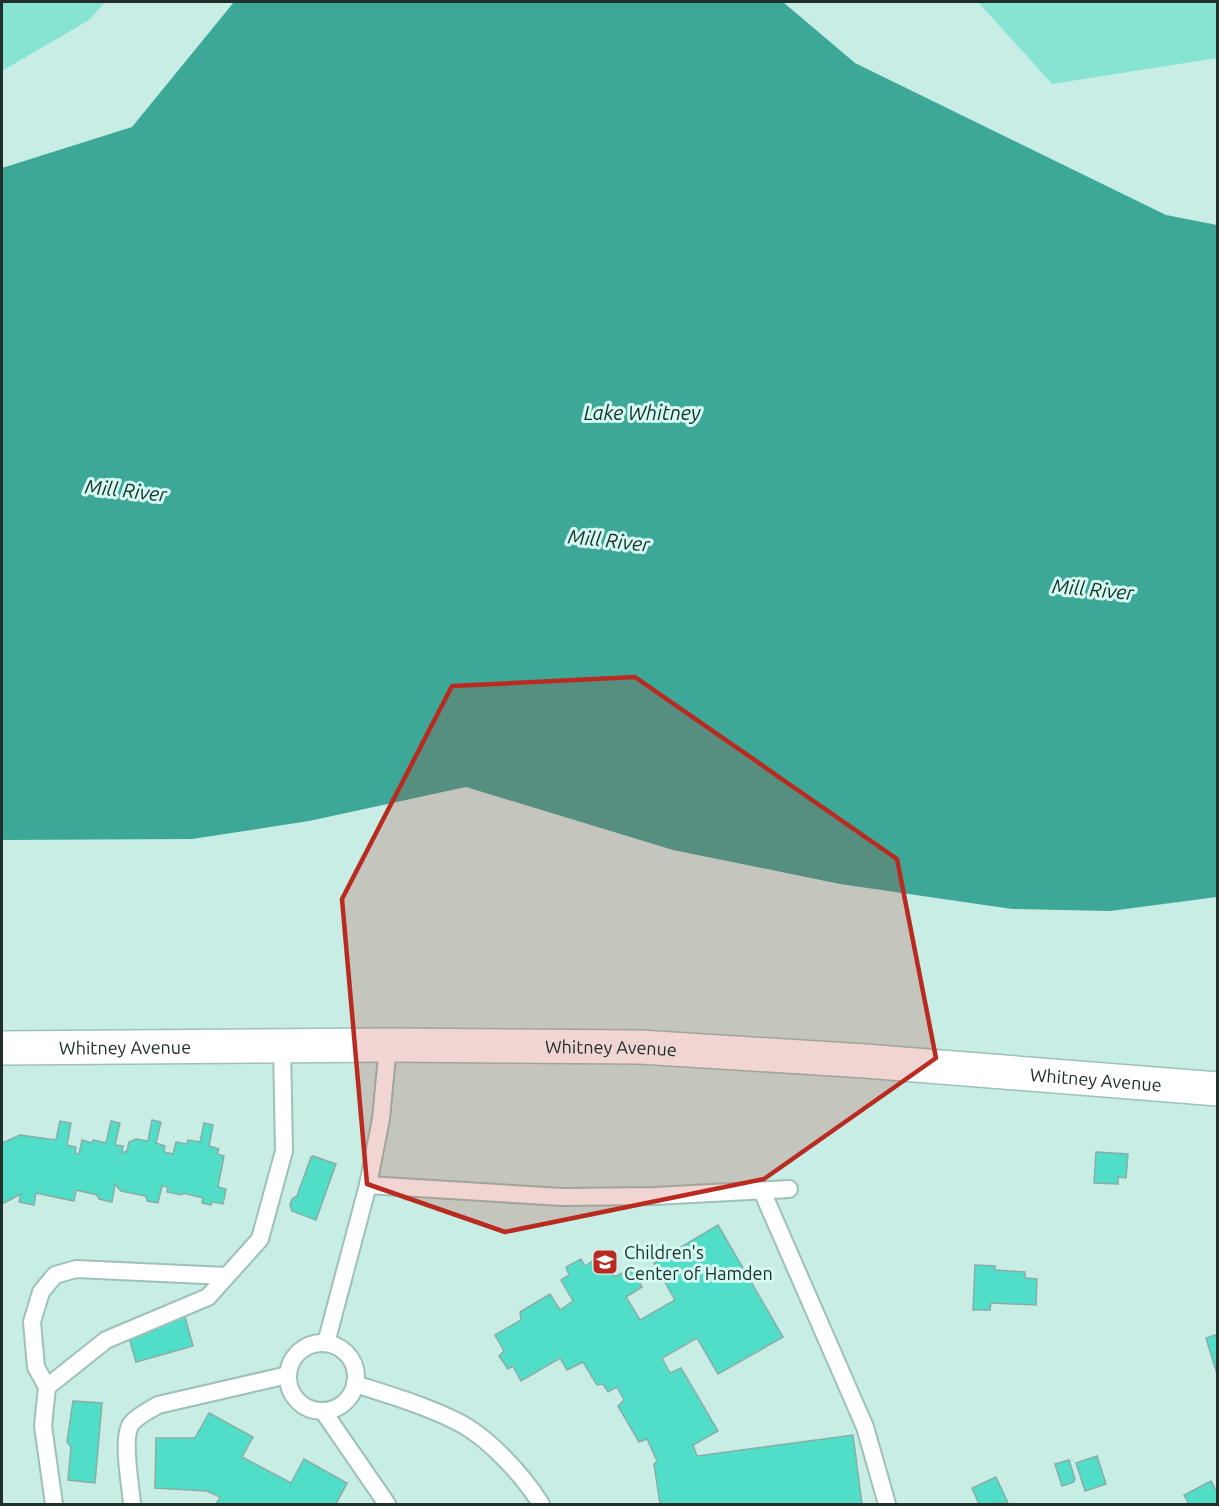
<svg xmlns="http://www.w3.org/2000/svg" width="1219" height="1506" font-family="Ubuntu,sans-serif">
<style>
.green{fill:#87e4d3}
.water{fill:#3ea898}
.building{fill:#50dec9;stroke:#89ada6;stroke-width:1.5}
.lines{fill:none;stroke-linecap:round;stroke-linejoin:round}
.lane-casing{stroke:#9dc1ba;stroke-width:20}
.primary-casing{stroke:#9dc1ba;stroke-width:36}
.lane{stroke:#fff;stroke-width:16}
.primary{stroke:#fff;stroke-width:33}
.marked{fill:#b92b20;fill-opacity:0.2;stroke:#b92b20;stroke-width:4.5;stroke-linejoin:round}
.labels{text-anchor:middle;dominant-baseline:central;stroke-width:6;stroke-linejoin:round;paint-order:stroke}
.street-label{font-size:18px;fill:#202f2c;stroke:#d4faf2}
.poi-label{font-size:18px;fill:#202f2c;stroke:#d4faf2;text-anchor:start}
.water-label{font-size:20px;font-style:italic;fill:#172e2a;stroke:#d4faf2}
</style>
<rect width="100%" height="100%" fill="#c7ede5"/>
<g class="green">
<path d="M 2,2 L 105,2 L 89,20 L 2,71 Z"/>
<path d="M 978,2 L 1217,2 L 1217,58 L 1052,84 Z"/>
</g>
<path class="water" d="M 234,2 L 783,2 L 855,63 L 1166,215 L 1217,225 L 1217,897 L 1110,911 L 1012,909 L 840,884 L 673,850 L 466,787 L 309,821 L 192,839 L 2,840 L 2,168 L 132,127 Z"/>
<g class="building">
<path d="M 152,1120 L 161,1122 L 156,1143 L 165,1146 L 164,1152 L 173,1154 L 176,1142 L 187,1144 L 188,1140 L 200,1142 L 204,1123 L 213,1125 L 209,1146 L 219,1149 L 217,1154 L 224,1156 L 218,1187 L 226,1189 L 223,1204 L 212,1202 L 211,1205 L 202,1203 L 203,1198 L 183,1193 L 182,1195 L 167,1192 L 168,1187 L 162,1186 L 158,1203 L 147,1201 L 146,1196 L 121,1191 L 115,1184 L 112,1202 L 99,1199 L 97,1195 L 76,1190 L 74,1201 L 36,1193 L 34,1205 L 19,1202 L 21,1194 L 2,1204 L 2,1143 L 20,1135 L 56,1140 L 60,1121 L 71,1123 L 67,1145 L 76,1147 L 75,1153 L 79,1154 L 82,1140 L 92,1143 L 93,1140 L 106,1143 L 111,1121 L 120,1123 L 115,1145 L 123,1146 L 122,1153 L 127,1151 L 129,1142 L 136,1139 L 148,1141 Z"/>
<path d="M 1096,1152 L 1128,1154 L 1126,1178 L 1118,1177 L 1118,1184 L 1094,1183 Z"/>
<path d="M 313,1156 L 336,1164 L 316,1220 L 292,1211 L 290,1205 L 292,1199 L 297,1196 L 311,1157 Z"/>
<path d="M 718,1225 L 783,1337 L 718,1374 L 697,1338 L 662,1358 L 670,1373 L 681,1368 L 718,1431 L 693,1445 L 697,1456 L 853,1435 L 862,1504 L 660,1504 L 654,1464 L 657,1461 L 647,1439 L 639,1442 L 618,1406 L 624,1400 L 617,1387 L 608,1392 L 603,1384 L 597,1385 L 583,1362 L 567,1370 L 560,1358 L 521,1381 L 513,1366 L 508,1369 L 499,1356 L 504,1351 L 495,1335 L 521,1320 L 520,1312 L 550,1294 L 560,1310 L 573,1301 L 561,1280 L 569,1275 L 566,1267 L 581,1259 L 585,1266 L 601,1255 L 615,1277 L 631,1268 L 642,1287 L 626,1297 L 640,1320 L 675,1300 L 654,1263 Z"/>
<path d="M 975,1265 L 995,1266 L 995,1270 L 1025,1272 L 1025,1278 L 1037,1279 L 1036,1305 L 991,1303 L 990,1310 L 973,1310 Z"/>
<path d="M 185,1317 L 193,1346 L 136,1362 L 128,1334 Z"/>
<path d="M 1218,1334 L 1218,1377 L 1206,1338 Z"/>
<path d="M 73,1401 L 102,1403 L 95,1483 L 68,1480 L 71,1447 L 67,1442 Z"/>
<path d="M 209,1413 L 253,1437 L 242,1457 L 291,1483 L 304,1459 L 347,1483 L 336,1504 L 216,1504 L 220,1497 L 207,1491 L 155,1488 L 156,1438 L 195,1438 Z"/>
<path d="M 1097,1456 L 1106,1484 L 1085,1491 L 1076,1463 Z"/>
<path d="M 1069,1460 L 1075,1479 L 1074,1482 L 1062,1486 L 1055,1464 Z"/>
<path d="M 996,1477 L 1008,1503 L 979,1504 L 972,1488 Z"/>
<path d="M 1211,1481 L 1218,1494 L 1218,1504 L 1189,1504 L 1184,1495 Z"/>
</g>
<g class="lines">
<g class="lane-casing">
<g id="lane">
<path d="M 368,1185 L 562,1197 L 654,1196 L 789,1189"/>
<path d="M 762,1191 L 865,1427 L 887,1504"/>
<circle cx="322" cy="1377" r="34"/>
<path d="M 326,1343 L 368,1185 L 381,1119 L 388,1045"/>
<path d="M 355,1384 C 389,1395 424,1405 456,1421 C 487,1436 522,1474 541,1504"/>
<path d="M 47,1387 L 36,1367 L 32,1322 L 41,1292 L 55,1275 L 76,1269 L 226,1276"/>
<path d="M 323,1411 L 387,1504"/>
<path d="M 54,1504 L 43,1426 L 47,1387 L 106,1340 L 208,1297 L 260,1239 L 284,1151 L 282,1046"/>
<path d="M 132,1504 C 131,1487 121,1438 131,1424 C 137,1416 149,1410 158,1405 L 288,1375"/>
</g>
</g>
<g class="primary-casing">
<g id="primary">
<path id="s1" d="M 2,1048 L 388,1045 L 640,1047 L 865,1061 L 1218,1089"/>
</g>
</g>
<use href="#lane" class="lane"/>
<use href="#primary" class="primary"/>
</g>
<path class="marked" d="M 635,677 L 897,859 L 936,1058 L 764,1179 L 505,1232 L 367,1184 L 342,899 L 452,686 Z"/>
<defs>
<g id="school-square" transform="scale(1.35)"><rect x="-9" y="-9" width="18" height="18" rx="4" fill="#b92b20" stroke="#d4faf2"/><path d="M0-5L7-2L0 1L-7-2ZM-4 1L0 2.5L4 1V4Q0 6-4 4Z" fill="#fff"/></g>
</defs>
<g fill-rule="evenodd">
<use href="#school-square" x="605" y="1262"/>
</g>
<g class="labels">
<g class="street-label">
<text stroke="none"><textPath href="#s1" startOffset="123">Whitney Avenue</textPath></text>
<text stroke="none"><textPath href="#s1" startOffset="609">Whitney Avenue</textPath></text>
<text stroke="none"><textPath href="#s1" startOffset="1095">Whitney Avenue</textPath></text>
</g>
<g class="poi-label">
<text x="624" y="1252">Children's<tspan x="624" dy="21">Center of Hamden</tspan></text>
</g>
<g class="water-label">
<text x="642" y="412">Lake Whitney</text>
<text transform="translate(126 490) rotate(6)">Mill River</text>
<text transform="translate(609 540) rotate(6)">Mill River</text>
<text transform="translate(1093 589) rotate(5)">Mill River</text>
</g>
</g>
<rect width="1219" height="1506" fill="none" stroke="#202f2c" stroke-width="6"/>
</svg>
